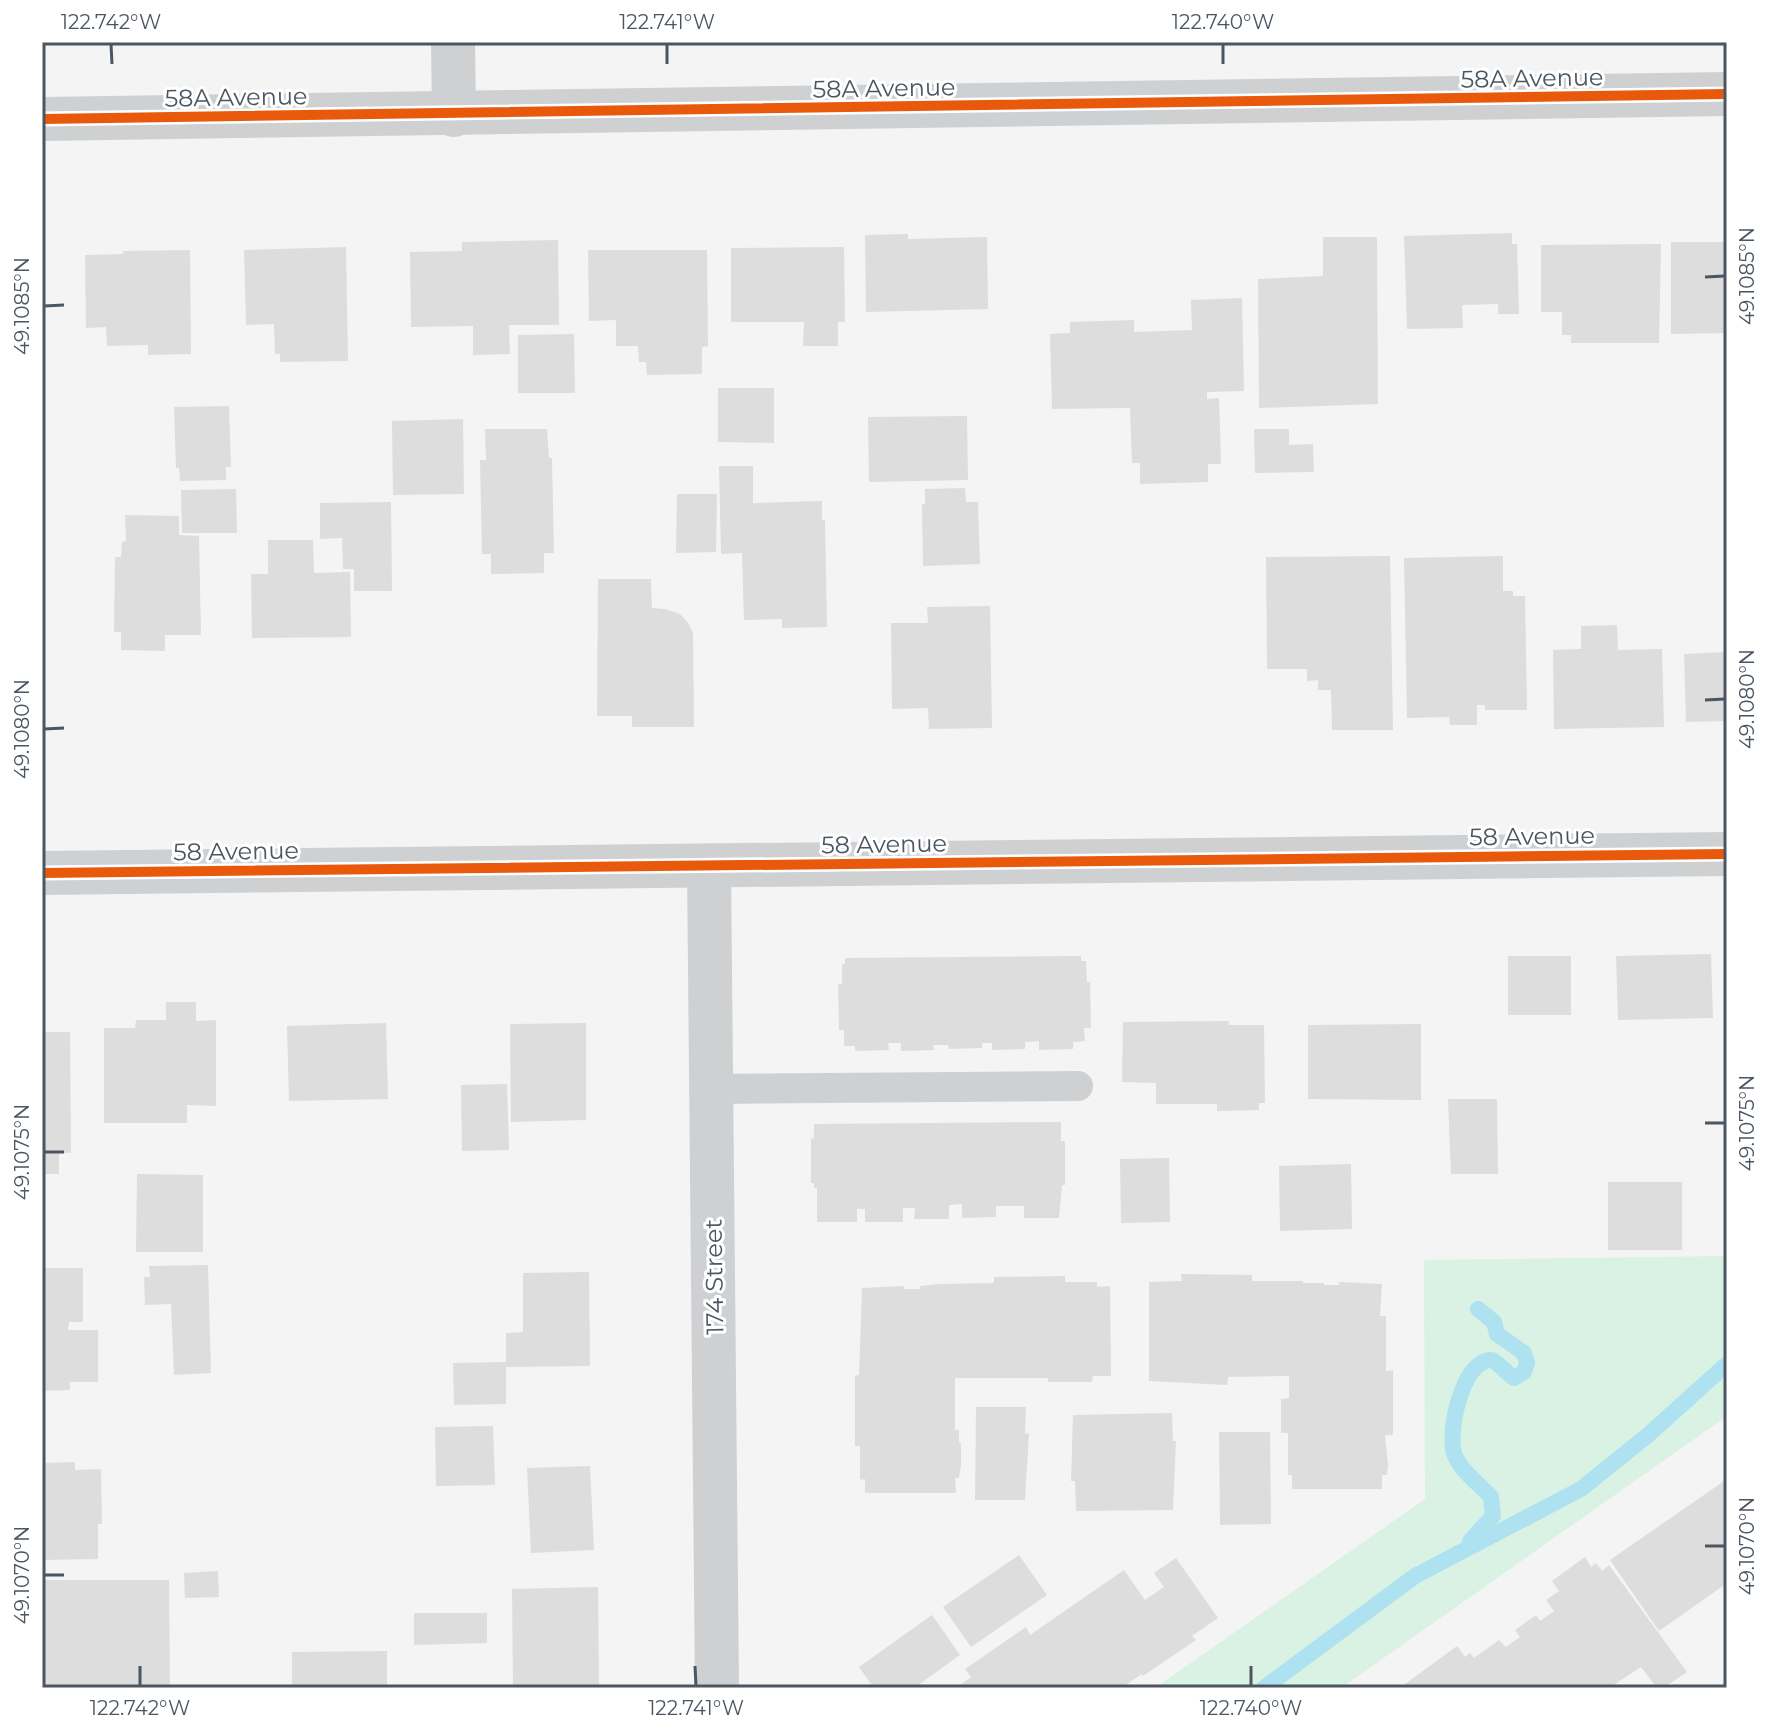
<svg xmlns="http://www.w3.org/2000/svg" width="1769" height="1730" font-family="Montserrat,sans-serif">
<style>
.green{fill:#d9f2e3}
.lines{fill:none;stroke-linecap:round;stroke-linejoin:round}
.stream{stroke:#aee2f0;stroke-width:16}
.building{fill:#ddddde}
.lane{stroke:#ced0d2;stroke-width:30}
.street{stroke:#ced0d2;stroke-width:44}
.cycleway-casing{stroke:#fff;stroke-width:15}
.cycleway{stroke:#e8590c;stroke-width:10}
.ticks{fill:none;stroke:#4a5661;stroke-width:3}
.labels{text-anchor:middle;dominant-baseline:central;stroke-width:6;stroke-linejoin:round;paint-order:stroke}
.street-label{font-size:24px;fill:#4a5661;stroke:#fff}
.neatline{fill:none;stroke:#4a5661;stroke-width:3}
.ticks-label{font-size:20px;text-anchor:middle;fill:#4a5661}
</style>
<rect width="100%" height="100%" fill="#f4f4f4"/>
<path class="green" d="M 1727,1256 L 1727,1416 L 1341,1688 L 1155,1688 L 1425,1499 L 1424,1260 Z"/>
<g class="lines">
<g class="stream">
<path d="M 1470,1541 L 1493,1516 L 1491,1497 C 1479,1484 1462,1472 1455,1456 C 1446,1435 1462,1360 1491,1360 C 1496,1360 1506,1373 1514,1378 L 1524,1372 L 1527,1363 L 1524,1353 L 1497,1334 L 1494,1322 L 1478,1309"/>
<path d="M 1264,1688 L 1415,1576 L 1581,1489 L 1648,1435 L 1727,1364"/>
</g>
</g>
<g class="building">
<path d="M 1512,233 L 1512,244 L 1517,244 L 1519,314 L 1498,314 L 1498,304 L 1462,305 L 1463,328 L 1407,329 L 1404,236 Z"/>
<path d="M 908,234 L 908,239 L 987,237 L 988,309 L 866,312 L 865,235 Z"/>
<path d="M 1323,237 L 1377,237 L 1378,404 L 1259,408 L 1258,279 L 1323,276 Z"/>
<path d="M 558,240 L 559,325 L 509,325 L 510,354 L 473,355 L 473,326 L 411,327 L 410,252 L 462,251 L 462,242 Z"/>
<path d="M 1671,242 L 1727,242 L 1727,333 L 1671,334 Z"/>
<path d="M 1661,244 L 1659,343 L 1571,343 L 1571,335 L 1562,335 L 1562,312 L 1541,312 L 1541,245 Z"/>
<path d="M 346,247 L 348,361 L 280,362 L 280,354 L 275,354 L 274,324 L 246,325 L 244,250 Z"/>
<path d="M 844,247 L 845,322 L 838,322 L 838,346 L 803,346 L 804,322 L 731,322 L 731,248 Z"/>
<path d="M 190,250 L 191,354 L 148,355 L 148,345 L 107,346 L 106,327 L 86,328 L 85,255 L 123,254 L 123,251 Z"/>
<path d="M 588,250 L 707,250 L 708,346 L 702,347 L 702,374 L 647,375 L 646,362 L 639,362 L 638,346 L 616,346 L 616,320 L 589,321 Z"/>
<path d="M 1242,298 L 1244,391 L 1207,392 L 1207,399 L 1219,398 L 1221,464 L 1208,464 L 1208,482 L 1140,484 L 1140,463 L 1132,463 L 1130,408 L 1052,409 L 1050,334 L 1070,333 L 1070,322 L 1134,320 L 1134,332 L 1192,330 L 1191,300 Z"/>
<path d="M 574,334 L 575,393 L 518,393 L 518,335 Z"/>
<path d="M 718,388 L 774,388 L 774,443 L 718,442 Z"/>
<path d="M 229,406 L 231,467 L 226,467 L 226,480 L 180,481 L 179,468 L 176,468 L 174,407 Z"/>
<path d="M 967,416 L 968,480 L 869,482 L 868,417 Z"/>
<path d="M 463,419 L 464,494 L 393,495 L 392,421 Z"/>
<path d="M 485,429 L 547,429 L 549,458 L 552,458 L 554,553 L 544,553 L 544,573 L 491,574 L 491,554 L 482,554 L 480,460 L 486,460 Z"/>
<path d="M 1254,429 L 1289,429 L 1289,445 L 1313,444 L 1314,472 L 1255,473 Z"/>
<path d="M 719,466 L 753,466 L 753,503 L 822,501 L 822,520 L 825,520 L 827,627 L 782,628 L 782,619 L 744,620 L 742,553 L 721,554 Z"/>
<path d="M 965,488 L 966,502 L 978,502 L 980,564 L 923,566 L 922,504 L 925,504 L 925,489 Z"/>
<path d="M 236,489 L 237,533 L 182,533 L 181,490 Z"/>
<path d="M 677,494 L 717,494 L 716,552 L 676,553 Z"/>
<path d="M 391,502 L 392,591 L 354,591 L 354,569 L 343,569 L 342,538 L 320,539 L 320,503 Z"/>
<path d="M 125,515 L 179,516 L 179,535 L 199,536 L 201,635 L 165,635 L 165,651 L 121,650 L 121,632 L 114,632 L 115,557 L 121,557 L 122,542 L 126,541 Z"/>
<path d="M 268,540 L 313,540 L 314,573 L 350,572 L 351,637 L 252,638 L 251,574 L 268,574 Z"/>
<path d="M 1390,556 L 1393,730 L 1332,730 L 1331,690 L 1318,690 L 1318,680 L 1307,681 L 1307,669 L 1267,669 L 1266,557 Z"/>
<path d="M 1503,556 L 1503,591 L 1513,591 L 1513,596 L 1525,596 L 1527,710 L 1485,710 L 1485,705 L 1477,705 L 1477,725 L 1450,725 L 1449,717 L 1407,718 L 1404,558 Z"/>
<path d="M 598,579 L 651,579 L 652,608 L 665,609 L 680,614 L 689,624 L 693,633 L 694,727 L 632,727 L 632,716 L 597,716 Z"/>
<path d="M 990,606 L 992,728 L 929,729 L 928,708 L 892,709 L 891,623 L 928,623 L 927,607 Z"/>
<path d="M 1617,625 L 1618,650 L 1662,649 L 1664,727 L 1554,729 L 1553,650 L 1581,649 L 1581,626 Z"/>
<path d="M 1727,652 L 1727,721 L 1686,722 L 1684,654 Z"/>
<path d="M 1711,954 L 1713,1018 L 1618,1020 L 1616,956 Z"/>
<path d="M 1081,956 L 1081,961 L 1086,961 L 1087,982 L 1090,982 L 1091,1028 L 1084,1028 L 1085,1041 L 1073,1042 L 1073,1049 L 1039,1050 L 1039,1041 L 1025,1042 L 1025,1049 L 992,1050 L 992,1043 L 982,1043 L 982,1048 L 949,1049 L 948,1045 L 933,1045 L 934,1050 L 901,1051 L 901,1043 L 888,1043 L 889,1050 L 855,1051 L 855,1046 L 844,1046 L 844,1030 L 839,1030 L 838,984 L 842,984 L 842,964 L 845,964 L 845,958 Z"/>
<rect x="1508" y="956" width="63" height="59"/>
<path d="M 166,1002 L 196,1002 L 196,1021 L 216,1020 L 216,1106 L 187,1105 L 187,1123 L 104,1123 L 104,1028 L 135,1028 L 136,1020 L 166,1020 Z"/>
<path d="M 1229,1021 L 1229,1025 L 1264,1025 L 1265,1103 L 1259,1103 L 1259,1110 L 1217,1111 L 1217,1104 L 1156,1104 L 1156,1083 L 1122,1082 L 1123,1022 Z"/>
<path d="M 386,1023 L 388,1099 L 289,1101 L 287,1026 Z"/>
<path d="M 586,1023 L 586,1120 L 511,1122 L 510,1024 Z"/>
<path d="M 1421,1024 L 1421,1100 L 1308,1099 L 1308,1025 Z"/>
<path d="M 42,1032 L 70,1032 L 71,1153 L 59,1153 L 59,1174 L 42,1174 Z"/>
<path d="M 507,1084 L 509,1150 L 462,1151 L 461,1085 Z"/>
<path d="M 1448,1099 L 1497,1099 L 1498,1174 L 1451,1174 Z"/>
<path d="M 1061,1122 L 1061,1141 L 1065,1141 L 1065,1185 L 1062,1185 L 1059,1218 L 1024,1218 L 1024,1206 L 996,1206 L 996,1217 L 962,1218 L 962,1204 L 949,1205 L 949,1219 L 914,1219 L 915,1208 L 903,1208 L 903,1222 L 865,1222 L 865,1209 L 857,1209 L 857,1222 L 817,1222 L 817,1188 L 814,1188 L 814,1183 L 811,1183 L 811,1139 L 814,1138 L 814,1124 Z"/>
<path d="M 1169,1158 L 1170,1222 L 1121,1223 L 1120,1159 Z"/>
<path d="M 1351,1164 L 1352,1229 L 1280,1231 L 1279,1166 Z"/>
<path d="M 137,1174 L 203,1175 L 203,1252 L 136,1252 Z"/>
<rect x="1608" y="1182" width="74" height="68"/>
<path d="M 208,1265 L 211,1373 L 174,1375 L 171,1304 L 145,1305 L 144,1277 L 150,1277 L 149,1266 Z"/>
<path d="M 42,1268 L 83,1268 L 83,1322 L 69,1322 L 68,1330 L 98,1330 L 98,1382 L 70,1382 L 70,1390 L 42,1391 Z"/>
<path d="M 589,1272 L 590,1366 L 506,1367 L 506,1404 L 454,1405 L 453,1363 L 506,1362 L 506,1333 L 523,1332 L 523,1273 Z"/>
<path d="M 1181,1274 L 1252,1275 L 1252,1281 L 1303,1281 L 1303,1283 L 1324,1283 L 1324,1285 L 1339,1285 L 1339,1282 L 1382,1284 L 1380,1316 L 1386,1316 L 1386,1371 L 1393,1370 L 1393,1435 L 1385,1435 L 1388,1464 L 1387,1475 L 1382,1475 L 1382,1489 L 1292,1489 L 1292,1475 L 1288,1475 L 1288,1433 L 1281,1433 L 1281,1399 L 1289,1398 L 1289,1376 L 1228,1377 L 1227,1385 L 1149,1381 L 1149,1282 L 1182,1281 Z"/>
<path d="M 1065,1276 L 1065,1282 L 1097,1282 L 1097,1287 L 1110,1286 L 1111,1376 L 1093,1376 L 1092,1382 L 1048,1382 L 1048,1378 L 955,1378 L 955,1430 L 959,1430 L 959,1443 L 961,1443 L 961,1464 L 959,1478 L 955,1478 L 956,1493 L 865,1493 L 865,1479 L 860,1480 L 860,1446 L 855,1446 L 855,1376 L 859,1375 L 862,1288 L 904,1286 L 904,1289 L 920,1289 L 920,1286 L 941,1284 L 994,1283 L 994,1277 Z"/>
<path d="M 976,1407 L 1026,1407 L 1025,1434 L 1029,1433 L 1025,1500 L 975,1500 Z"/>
<path d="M 1172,1413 L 1173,1441 L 1176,1441 L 1173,1510 L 1076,1511 L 1075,1481 L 1071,1481 L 1073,1415 Z"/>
<path d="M 493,1426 L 495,1485 L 436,1486 L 435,1427 Z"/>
<path d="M 1219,1432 L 1270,1432 L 1271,1524 L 1220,1525 Z"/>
<path d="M 75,1462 L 75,1470 L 101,1469 L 102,1524 L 98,1524 L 98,1559 L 42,1560 L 42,1463 Z"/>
<path d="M 590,1466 L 594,1550 L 531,1553 L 527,1468 Z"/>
<path d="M 1727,1479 L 1727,1583 L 1659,1631 L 1610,1560 Z"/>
<path d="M 1019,1555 L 1047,1595 L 971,1647 L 943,1607 Z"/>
<path d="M 1585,1557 L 1591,1567 L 1596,1563 L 1602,1571 L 1609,1565 L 1687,1672 L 1663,1688 L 1657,1688 L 1641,1667 L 1609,1688 L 1407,1688 L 1405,1684 L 1457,1646 L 1465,1657 L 1470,1653 L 1474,1658 L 1499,1640 L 1506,1647 L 1520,1637 L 1515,1630 L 1536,1615 L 1540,1621 L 1554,1611 L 1546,1600 L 1559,1591 L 1552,1581 Z"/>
<path d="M 1176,1558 L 1218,1618 L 1192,1636 L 1196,1640 L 1143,1676 L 1142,1674 L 1121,1688 L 956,1688 L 971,1677 L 965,1669 L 1026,1627 L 1030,1635 L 1124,1570 L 1145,1600 L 1164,1587 L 1154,1573 Z"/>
<path d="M 218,1571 L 219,1597 L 185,1598 L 184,1573 Z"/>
<path d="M 42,1580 L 169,1580 L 170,1688 L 42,1688 Z"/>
<path d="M 598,1587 L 599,1688 L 513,1688 L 512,1589 Z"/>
<path d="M 414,1613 L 487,1613 L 487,1643 L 414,1645 Z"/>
<path d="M 932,1615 L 960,1655 L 914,1688 L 874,1688 L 859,1667 Z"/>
<path d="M 387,1651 L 387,1688 L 292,1688 L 292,1652 Z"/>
</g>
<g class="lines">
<path class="lane" d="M 711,1089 L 1078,1086"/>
<g class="street">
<path d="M 453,42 L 454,115"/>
<path d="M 42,119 L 1727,94"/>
<path d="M 709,866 L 717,1688"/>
<path d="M 42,873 L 1727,854"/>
</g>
<g class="cycleway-casing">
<g id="cycleway">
<path d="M 42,119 L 1727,94"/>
<path d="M 42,873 L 1727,854"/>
</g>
</g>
<use href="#cycleway" class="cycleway"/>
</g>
<path class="ticks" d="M 111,44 L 112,64M 667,44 L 667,64M 1223,44 L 1223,64M 1705,277 L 1725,276M 44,306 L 64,305M 1705,700 L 1725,699M 44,729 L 64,728M 1705,1123 L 1725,1123M 44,1152 L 64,1152M 1705,1546 L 1725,1546M 44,1575 L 64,1575M 140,1666 L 140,1686M 695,1666 L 696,1686M 1251,1666 L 1251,1686"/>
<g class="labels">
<g class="street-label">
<text transform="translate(1532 78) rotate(-1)">58A Avenue</text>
<text transform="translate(884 88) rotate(-1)">58A Avenue</text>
<text transform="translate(236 97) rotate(-1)">58A Avenue</text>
<text transform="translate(1532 836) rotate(-1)">58 Avenue</text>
<text transform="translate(884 844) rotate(-1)">58 Avenue</text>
<text transform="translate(236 851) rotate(-1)">58 Avenue</text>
<text transform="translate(714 1277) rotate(-91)">174 Street</text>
</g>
</g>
<rect width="1769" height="1730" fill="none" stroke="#ffffff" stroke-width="88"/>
<rect x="44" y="44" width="1681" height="1642" class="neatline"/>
<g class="ticks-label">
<text x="111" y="29">122.742°W</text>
<text x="667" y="29">122.741°W</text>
<text x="1223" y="29">122.740°W</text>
<text transform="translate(1747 276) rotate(-90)" y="7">49.1085°N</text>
<text transform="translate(22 306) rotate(-90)" y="7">49.1085°N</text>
<text transform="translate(1747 699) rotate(-90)" y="7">49.1080°N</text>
<text transform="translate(22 729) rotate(-90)" y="7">49.1080°N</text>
<text transform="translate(1747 1123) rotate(-90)" y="7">49.1075°N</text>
<text transform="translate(22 1152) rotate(-90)" y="7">49.1075°N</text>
<text transform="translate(1747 1546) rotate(-90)" y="7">49.1070°N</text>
<text transform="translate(22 1575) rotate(-90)" y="7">49.1070°N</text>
<text x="140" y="1715">122.742°W</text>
<text x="696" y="1715">122.741°W</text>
<text x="1251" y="1715">122.740°W</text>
</g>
</svg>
